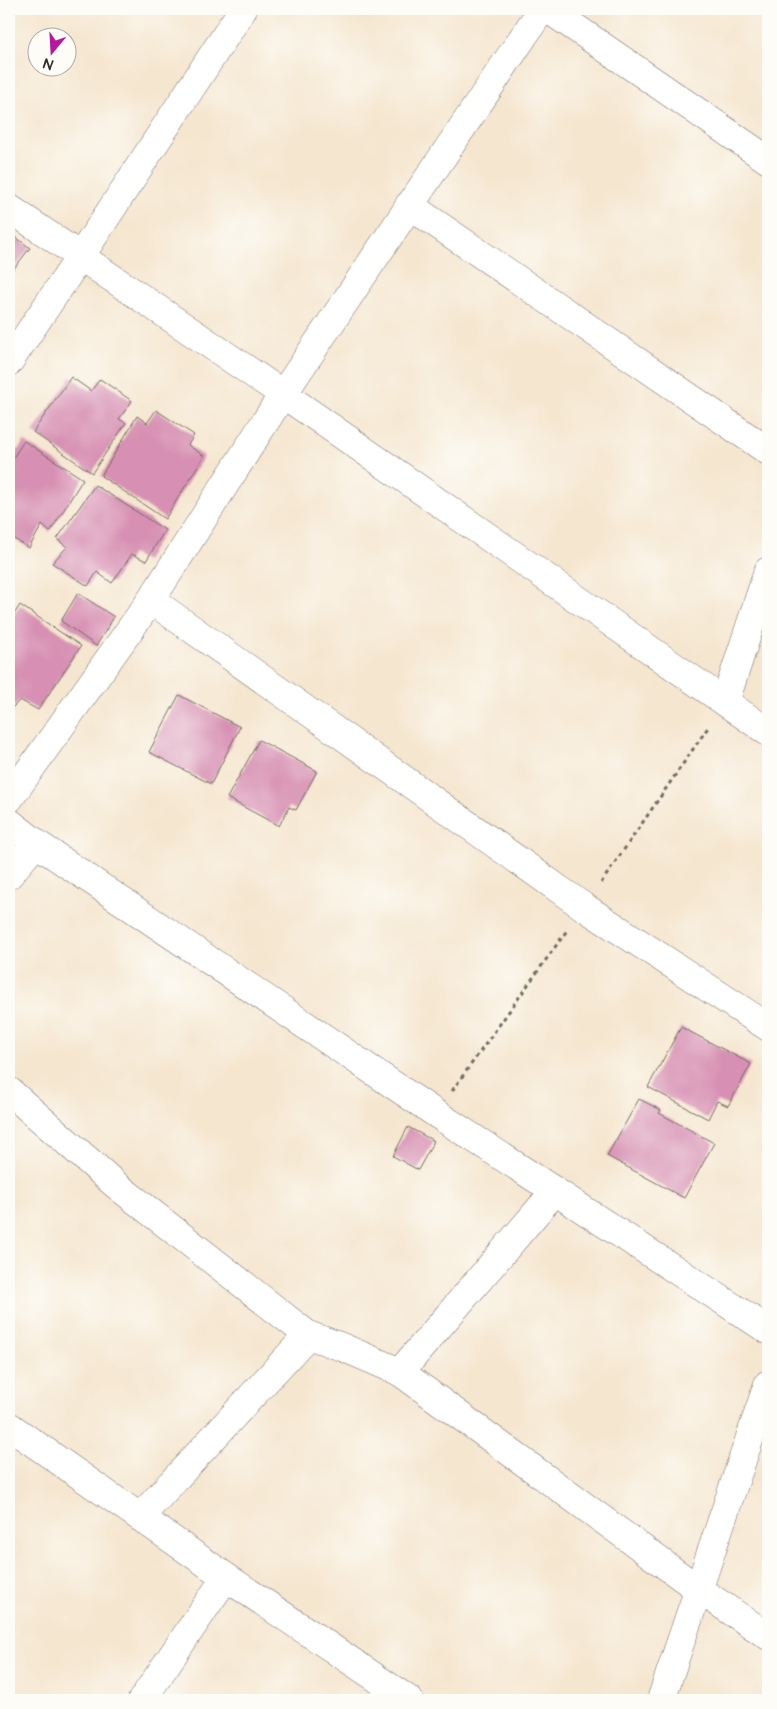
<svg xmlns="http://www.w3.org/2000/svg" width="777" height="1709" font-family="'Architects Daughter',sans-serif">
<style>
.building{fill:#d790b3}
.lines{fill:none;stroke-linecap:round;stroke-linejoin:round}
.minor-casing{stroke:#726c64;stroke-width:29}
.path{stroke:#726c64;stroke-width:3;stroke-dasharray:4 4;stroke-linecap:butt}
.minor{stroke:#fff;stroke-width:28}
</style>
<rect width="100%" height="100%" fill="#fdfcf7"/>
<filter id="ink" filterUnits="userSpaceOnUse"><feTurbulence type="fractalNoise" baseFrequency=".02" numOctaves="2"/><feDisplacementMap in="SourceGraphic" scale="10" xChannelSelector="R" yChannelSelector="G"/><feConvolveMatrix kernelMatrix="1 2 1 2 8 2 1 2 1" color-interpolation-filters="sRGB"/></filter>
<filter id="wash" filterUnits="userSpaceOnUse"><feTurbulence type="fractalNoise" baseFrequency=".0096" numOctaves="4" result="noise"/><feDisplacementMap in="SourceGraphic" scale="20" xChannelSelector="R" yChannelSelector="G"/><feGaussianBlur stdDeviation="1.12" result="paint"/><feColorMatrix in="noise" values="0 0 0 0 0 0 0 0 0 0 0 0 0 0 0 0 0 1.4 0 .05"/><feComposite in="paint" operator="in"/></filter>
<g filter="url(#wash)">
<rect width="100%" height="100%" fill="#f5e6cf"/>
<g id="blocks">
<g class="building">
<path d="M 9,232 L 30,248 L 12,271 L 9,269 Z"/>
<path d="M 71,377 L 91,391 L 100,379 L 132,401 L 119,419 L 126,423 L 92,473 L 33,432 Z"/>
<path d="M 156,410 L 194,435 L 188,445 L 204,456 L 165,519 L 101,476 L 137,416 L 147,423 Z"/>
<path d="M 24,441 L 83,479 L 50,532 L 42,525 L 29,548 L 9,536 L 9,464 Z"/>
<path d="M 95,485 L 165,530 L 146,561 L 132,554 L 112,583 L 97,572 L 88,586 L 52,563 L 67,547 L 57,539 Z"/>
<path d="M 78,593 L 114,617 L 96,646 L 61,621 Z"/>
<path d="M 20,605 L 81,646 L 38,710 L 20,700 L 12,708 L 9,706 L 9,622 Z"/>
<path d="M 179,695 L 240,727 L 211,784 L 149,752 Z"/>
<path d="M 259,740 L 317,771 L 296,810 L 289,807 L 279,826 L 227,798 Z"/>
<path d="M 681,1027 L 751,1064 L 728,1106 L 717,1101 L 708,1119 L 648,1087 Z"/>
<path d="M 639,1099 L 661,1110 L 659,1113 L 714,1143 L 684,1198 L 607,1156 Z"/>
<path d="M 408,1127 L 434,1141 L 418,1170 L 393,1156 Z"/>
</g>
</g>
</g>
<g filter="url(#ink)">
<use href="#blocks" fill-opacity="0" stroke="#726c64" stroke-width="1"/>
<g class="lines">
<g class="minor-casing">
<g id="minor">
<path d="M 548,9 L 768,160"/>
<path d="M 409,205 L 768,451"/>
<path d="M 9,208 L 283,394 L 768,732"/>
<path d="M 9,362 L 80,257 L 243,9"/>
<path d="M 151,600 L 584,907 L 768,1027"/>
<path d="M 725,702 L 768,571"/>
<path d="M 9,799 L 151,600 L 283,394 L 542,9"/>
<path d="M 9,822 L 36,843 L 435,1113 L 768,1330"/>
<path d="M 9,875 L 36,843"/>
<path d="M 9,1091 L 116,1185 L 308,1335 L 342,1347 L 400,1372 L 698,1589 L 768,1636"/>
<path d="M 400,1372 L 555,1191"/>
<path d="M 9,1426 L 226,1577 L 409,1700"/>
<path d="M 140,1517 L 308,1335"/>
<path d="M 142,1700 L 226,1577"/>
<path d="M 661,1700 L 768,1384"/>
</g>
</g>
<g class="path">
<path d="M 601,883 L 709,726"/>
<path d="M 452,1091 L 568,929"/>
</g>
<use href="#minor" class="minor"/>
</g>
</g>
<rect width="777" height="1709" fill="none" stroke="#fdfcf7" stroke-width="30"/>
<g transform="translate(52 52) rotate(198)"><circle r="24" fill="#fdfcf7" stroke="#a9a8a5"/>
<path d="M0-4L9 19L0 12L-9 19Z" fill="#b5179e"/>
<text y="-8" font-size="14" font-weight="bold" text-anchor="middle" fill="#2b2b2b">N</text>
</g>
</svg>
